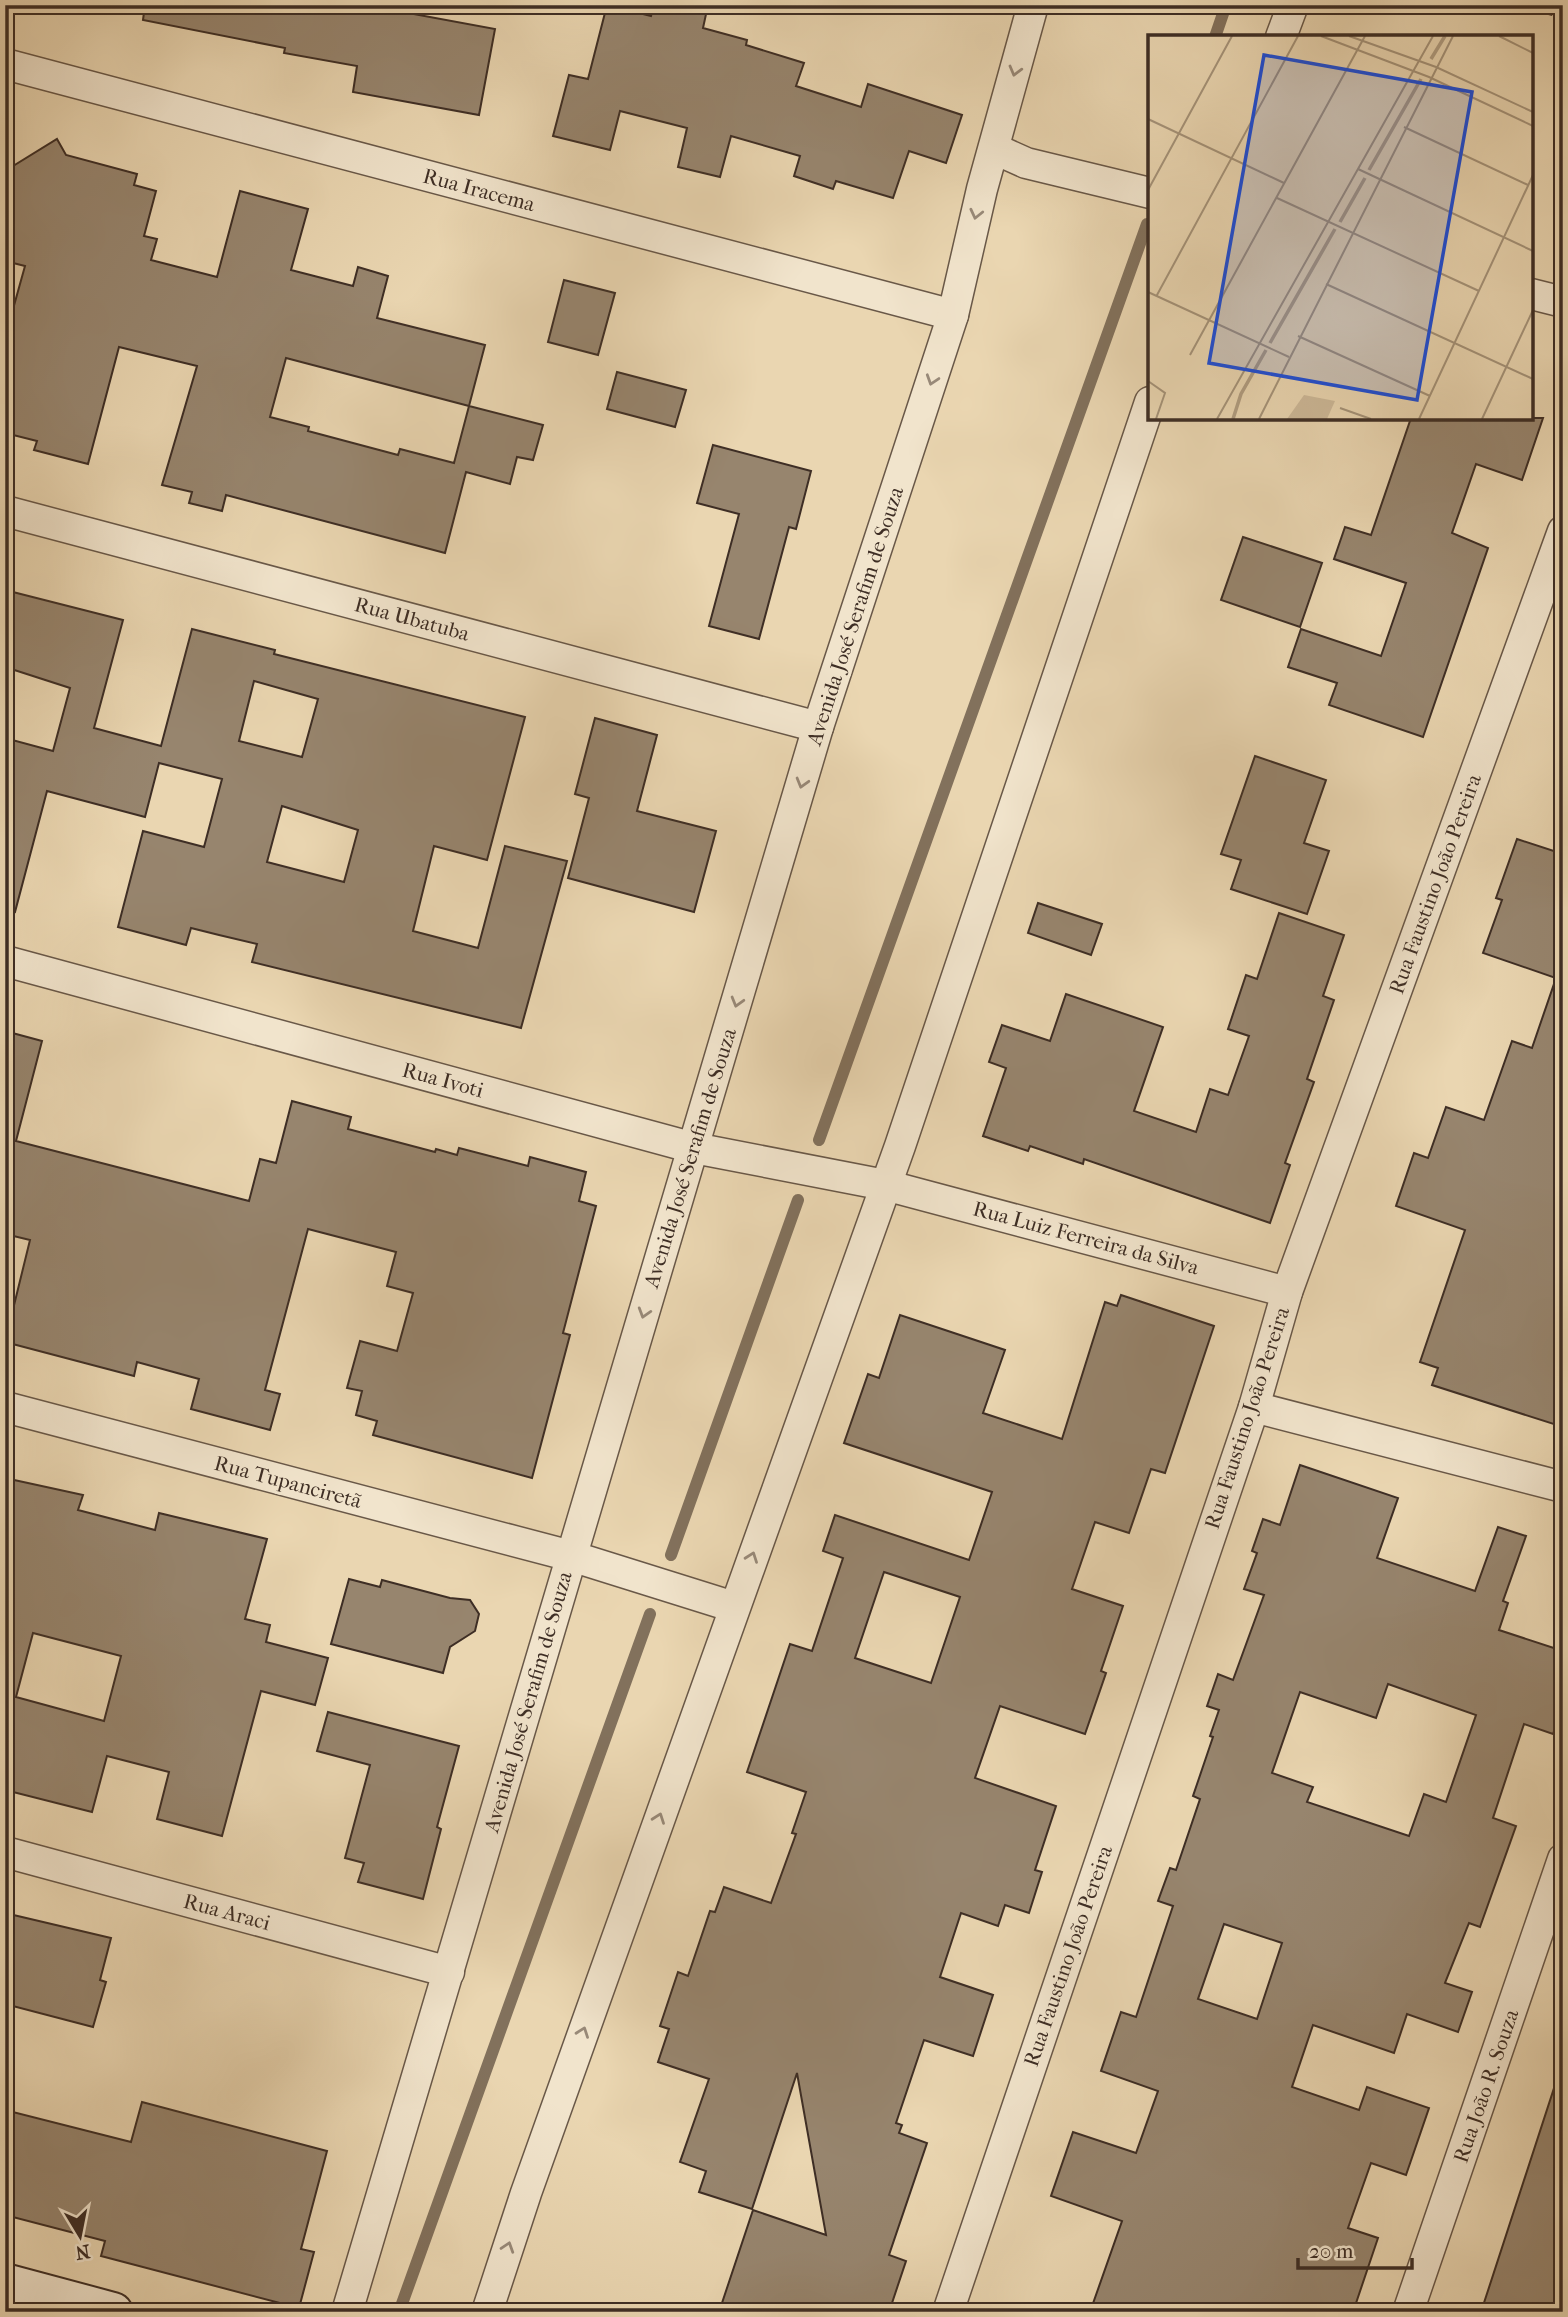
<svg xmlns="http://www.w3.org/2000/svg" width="1568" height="2317" font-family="'IM FELL French Canon',serif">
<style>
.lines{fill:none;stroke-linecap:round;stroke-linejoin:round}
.stream{stroke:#82715c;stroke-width:12}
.building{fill:#97856e;stroke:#3e2e25;stroke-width:2;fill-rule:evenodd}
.minor-casing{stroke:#695848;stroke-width:33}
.secondary-casing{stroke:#3e2e25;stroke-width:42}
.path{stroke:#3e2e25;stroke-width:4.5;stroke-dasharray:5 3.5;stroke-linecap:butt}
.minor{stroke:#f1e4cc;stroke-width:30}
.secondary{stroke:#f1e4cc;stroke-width:38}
.oneway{stroke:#988978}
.labels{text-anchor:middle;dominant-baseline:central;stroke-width:6;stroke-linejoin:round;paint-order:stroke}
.street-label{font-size:21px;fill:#3e2e25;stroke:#f1e4cc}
.inset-river{fill:none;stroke:#b09d81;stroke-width:3.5}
.inset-road{fill:none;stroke:#a59379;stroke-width:2}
.view{fill:#1d4ed8;fill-opacity:0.15;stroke:#1d4ed8;stroke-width:3.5}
.inset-edge{fill:none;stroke:#3e2e25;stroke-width:3.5}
</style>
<rect width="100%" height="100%" fill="#ead6b1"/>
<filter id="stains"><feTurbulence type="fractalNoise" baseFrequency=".00286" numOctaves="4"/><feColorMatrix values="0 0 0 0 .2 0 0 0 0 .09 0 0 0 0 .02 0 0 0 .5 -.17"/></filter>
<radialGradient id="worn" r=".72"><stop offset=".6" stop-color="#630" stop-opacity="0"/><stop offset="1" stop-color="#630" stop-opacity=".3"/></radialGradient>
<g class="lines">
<g class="stream">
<path d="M 1215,37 L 1226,5"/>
<path d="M 819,1140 L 1147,224"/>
<path d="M 671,1555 L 798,1200"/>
<path d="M 399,2312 L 650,1614"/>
</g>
</g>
<g class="building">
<path d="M 145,5 L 365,5 L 495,29 L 479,115 L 353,92 L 357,66 L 284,53 L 285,48 L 143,20 Z"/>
<path d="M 607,5 L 651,16 L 654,5 L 708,5 L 703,28 L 747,40 L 746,45 L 804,63 L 796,86 L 861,107 L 868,84 L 962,115 L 946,163 L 909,151 L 893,198 L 836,181 L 833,189 L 794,176 L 800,156 L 731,136 L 720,177 L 678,167 L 687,128 L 620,111 L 610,150 L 553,136 L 569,75 L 588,79 Z"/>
<path d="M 57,139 L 66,155 L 137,174 L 134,185 L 156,191 L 144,236 L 157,239 L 151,260 L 217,277 L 240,191 L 308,209 L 291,270 L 353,286 L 358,267 L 388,276 L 377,318 L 485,345 L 469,406 L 543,425 L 533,460 L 517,457 L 510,484 L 466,472 L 445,553 L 226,495 L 222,511 L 189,503 L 192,492 L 162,485 L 197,366 L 119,347 L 88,464 L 34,450 L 37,441 L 5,433 L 5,338 L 25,266 L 5,261 L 5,171 ZM 286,358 L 469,406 L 454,463 L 400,449 L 398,455 L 308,431 L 309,427 L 270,417 Z"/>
<path d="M 564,280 L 615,293 L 598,355 L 548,342 Z"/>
<path d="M 617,372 L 686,390 L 675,427 L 607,409 Z"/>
<path d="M 1411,418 L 1543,418 L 1522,480 L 1476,464 L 1452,533 L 1488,548 L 1423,737 L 1329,705 L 1337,683 L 1288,667 L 1301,629 L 1381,656 L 1406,583 L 1334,559 L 1345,527 L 1371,535 Z"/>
<path d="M 713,445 L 811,471 L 796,529 L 789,527 L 759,639 L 709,626 L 739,514 L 697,503 Z"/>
<path d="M 1243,537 L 1322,563 L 1300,627 L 1221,600 Z"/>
<path d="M 5,590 L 123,620 L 94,728 L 161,746 L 192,629 L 275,650 L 274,654 L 525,717 L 487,860 L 434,846 L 413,931 L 478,948 L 505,846 L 567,861 L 521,1028 L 252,962 L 257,944 L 219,935 L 191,928 L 186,945 L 118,927 L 143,831 L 204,847 L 222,779 L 159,763 L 145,817 L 47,791 L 15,912 L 5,910 L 5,738 L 53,751 L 70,688 L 5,667 ZM 254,681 L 318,699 L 302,757 L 239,741 ZM 282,806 L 358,830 L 344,882 L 267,862 Z"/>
<path d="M 595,718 L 657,735 L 637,811 L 716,831 L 694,912 L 568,878 L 589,798 L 575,794 Z"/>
<path d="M 1255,756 L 1326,780 L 1304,843 L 1329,851 L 1307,914 L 1231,889 L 1241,860 L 1221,854 Z"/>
<path d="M 1517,839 L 1563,854 L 1563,1427 L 1432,1385 L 1438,1368 L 1420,1362 L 1465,1230 L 1396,1206 L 1414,1153 L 1428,1158 L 1446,1107 L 1484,1120 L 1512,1041 L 1532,1048 L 1556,978 L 1483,953 L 1502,900 L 1496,898 Z"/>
<path d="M 1038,903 L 1102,924 L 1091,955 L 1028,933 Z"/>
<path d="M 1279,913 L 1344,935 L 1323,996 L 1334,1000 L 1307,1079 L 1314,1082 L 1285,1163 L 1290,1165 L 1270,1223 L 1084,1159 L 1083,1164 L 1030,1146 L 1028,1151 L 983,1136 L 1006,1068 L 989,1062 L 1002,1025 L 1050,1041 L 1066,994 L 1163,1027 L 1134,1111 L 1196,1132 L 1210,1089 L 1228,1095 L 1249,1036 L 1228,1029 L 1246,975 L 1257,979 Z"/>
<path d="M 5,1031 L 42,1041 L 16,1141 L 249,1201 L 260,1159 L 276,1163 L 292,1101 L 351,1117 L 348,1129 L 435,1152 L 436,1149 L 457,1155 L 459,1148 L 528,1166 L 530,1157 L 586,1172 L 579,1201 L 596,1206 L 563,1333 L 570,1335 L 532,1478 L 373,1435 L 377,1421 L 356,1415 L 362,1391 L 347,1388 L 360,1341 L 397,1351 L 413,1293 L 387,1286 L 396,1252 L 308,1229 L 265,1390 L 280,1394 L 270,1430 L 191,1409 L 199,1379 L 137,1362 L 134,1376 L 5,1342 L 30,1240 L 5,1234 Z"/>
<path d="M 1121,1295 L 1214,1326 L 1165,1473 L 1151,1469 L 1129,1533 L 1095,1522 L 1072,1589 L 1123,1606 L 1101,1671 L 1106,1673 L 1085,1734 L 1000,1706 L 975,1778 L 1056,1806 L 1035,1870 L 1042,1872 L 1029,1913 L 1005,1905 L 998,1926 L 961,1913 L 940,1977 L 993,1995 L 973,2056 L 924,2040 L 896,2123 L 902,2125 L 899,2133 L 927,2143 L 889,2255 L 906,2261 L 889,2312 L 719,2312 L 753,2210 L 826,2235 L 797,2073 L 752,2209 L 699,2192 L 706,2171 L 680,2162 L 709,2079 L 658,2062 L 669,2029 L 660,2026 L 678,1972 L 688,1976 L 710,1911 L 715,1912 L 724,1887 L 771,1903 L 796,1834 L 792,1833 L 806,1792 L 747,1772 L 790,1644 L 812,1651 L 843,1558 L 823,1551 L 835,1515 L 969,1560 L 992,1492 L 844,1443 L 868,1374 L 879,1378 L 900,1315 L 1005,1350 L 983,1413 L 1062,1439 L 1105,1302 L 1117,1306 ZM 884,1572 L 960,1597 L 931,1683 L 855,1658 Z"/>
<path d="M 1300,1465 L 1398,1498 L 1377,1558 L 1475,1591 L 1498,1527 L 1526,1536 L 1503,1601 L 1508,1603 L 1499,1630 L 1563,1651 L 1563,1706 L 1553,1734 L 1524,1724 L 1493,1818 L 1516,1826 L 1480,1927 L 1469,1923 L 1445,1983 L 1472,1992 L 1458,2032 L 1407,2014 L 1394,2053 L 1313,2025 L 1292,2087 L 1359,2110 L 1367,2087 L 1429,2108 L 1406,2175 L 1371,2163 L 1348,2228 L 1378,2238 L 1353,2312 L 1090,2312 L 1122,2221 L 1051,2196 L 1073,2132 L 1136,2153 L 1158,2091 L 1101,2071 L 1121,2012 L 1136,2017 L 1173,1906 L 1158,1901 L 1170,1868 L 1176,1870 L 1200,1799 L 1193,1796 L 1213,1737 L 1210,1736 L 1219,1710 L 1207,1706 L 1218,1674 L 1233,1680 L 1264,1595 L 1244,1589 L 1257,1553 L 1252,1551 L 1263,1519 L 1280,1525 ZM 1388,1684 L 1476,1715 L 1446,1802 L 1424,1794 L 1409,1836 L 1307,1802 L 1313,1787 L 1272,1773 L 1300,1692 L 1376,1718 ZM 1224,1924 L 1282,1943 L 1257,2019 L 1198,1999 Z"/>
<path d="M 5,1478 L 83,1495 L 78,1510 L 155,1530 L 159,1513 L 267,1539 L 245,1619 L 270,1625 L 266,1642 L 328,1658 L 315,1705 L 261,1691 L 222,1836 L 157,1819 L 169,1772 L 107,1756 L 92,1812 L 5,1790 ZM 33,1633 L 121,1656 L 104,1721 L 16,1697 Z"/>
<path d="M 349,1579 L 380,1587 L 382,1580 L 450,1598 L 470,1600 L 479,1614 L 475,1631 L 450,1647 L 443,1673 L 331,1644 Z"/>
<path d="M 328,1712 L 459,1746 L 437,1827 L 441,1829 L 423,1899 L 358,1882 L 364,1863 L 345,1858 L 370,1765 L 317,1751 Z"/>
<path d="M 5,1913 L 111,1938 L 100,1980 L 106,1982 L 93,2027 L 5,2004 Z"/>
<path d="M 1557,2079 L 1563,2080 L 1563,2312 L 1481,2312 Z"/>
<path d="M 142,2102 L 327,2151 L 301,2249 L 314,2252 L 299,2308 L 101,2256 L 105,2241 L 5,2215 L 5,2110 L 131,2142 Z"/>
</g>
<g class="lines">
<g class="minor-casing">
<g id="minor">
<path d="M 1281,37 L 1293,5"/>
<path d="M 5,64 L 953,315"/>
<path d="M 995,149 L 1026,163 L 1150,193"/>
<path d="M 1531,294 L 1563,302"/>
<path d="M 5,511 L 818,727"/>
<path d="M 5,961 L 694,1148 L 885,1185 L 1287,1292"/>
<path d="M 5,1407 L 571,1556 L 734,1607"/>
<path d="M 1254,1407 L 1563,1487"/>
<path d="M 5,1852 L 449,1972"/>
<path d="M 347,2312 L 818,727 L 953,315 L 982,189 L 1033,5"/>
<path d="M 487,2312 L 526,2193 L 900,1146 L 1150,402"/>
<path d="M 948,2312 L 1254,1407 L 1287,1292 L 1563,531"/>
<path d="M 1408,2312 L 1563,1859"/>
</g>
</g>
<g class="secondary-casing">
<path id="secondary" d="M 5,2283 L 113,2312"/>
</g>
<path class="path" d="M 1536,5 L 1536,10 L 1563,16"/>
<use href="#minor" class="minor"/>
<use href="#secondary" class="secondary"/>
</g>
<defs><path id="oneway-chevron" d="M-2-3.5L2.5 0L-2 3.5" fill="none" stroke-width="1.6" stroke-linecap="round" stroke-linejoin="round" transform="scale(1.75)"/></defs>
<g class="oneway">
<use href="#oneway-chevron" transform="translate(1015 71) rotate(105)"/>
<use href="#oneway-chevron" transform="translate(976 214) rotate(103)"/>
<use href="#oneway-chevron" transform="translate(932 380) rotate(108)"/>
<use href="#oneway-chevron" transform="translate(802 783) rotate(106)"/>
<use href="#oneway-chevron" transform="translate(737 1002) rotate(106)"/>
<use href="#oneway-chevron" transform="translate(644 1313) rotate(107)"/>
<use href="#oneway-chevron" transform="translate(752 1557) rotate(-70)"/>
<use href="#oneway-chevron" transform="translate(659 1818) rotate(-70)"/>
<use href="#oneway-chevron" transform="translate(583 2032) rotate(-70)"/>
<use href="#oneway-chevron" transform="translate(508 2247) rotate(-72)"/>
</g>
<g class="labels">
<g class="street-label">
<text transform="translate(479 190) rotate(15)">Rua Iracema</text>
<text transform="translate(855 616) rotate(-72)">Avenida José Serafim de Souza</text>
<text transform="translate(412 619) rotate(15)">Rua Ubatuba</text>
<text transform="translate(1435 884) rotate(-70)">Rua Faustino João Pereira</text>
<text transform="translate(443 1080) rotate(15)">Rua Ivoti</text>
<text transform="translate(690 1158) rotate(-73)">Avenida José Serafim de Souza</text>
<text transform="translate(1086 1238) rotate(15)">Rua Luiz Ferreira da Silva</text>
<text transform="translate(1247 1418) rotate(-72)">Rua Faustino João Pereira</text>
<text transform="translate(288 1482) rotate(15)">Rua Tupanciretã</text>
<text transform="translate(528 1702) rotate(-74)">Avenida José Serafim de Souza</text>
<text transform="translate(227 1912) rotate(15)">Rua Araci</text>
<text transform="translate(1068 1956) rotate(-71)">Rua Faustino João Pereira</text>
<text transform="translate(1486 2086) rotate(-71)">Rua João R. Souza</text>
</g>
</g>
<g transform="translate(1148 35)">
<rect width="385" height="385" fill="#ead6b1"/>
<path d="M 156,360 L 187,366 L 179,384 L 139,384 Z" fill="#cdb999"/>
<path class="inset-river" d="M 283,24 L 297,1M 221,135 L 273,44M 192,187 L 217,143M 122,308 L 187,194M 85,384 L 93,359 L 118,315"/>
<path class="inset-road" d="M 173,1 L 281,42 L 385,91M 201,1 L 288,32 L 385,77M 351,1 L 385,18M 0,84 L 136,148M 256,92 L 380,150M 210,134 L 385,216M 0,155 L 84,1M 129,163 L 331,256M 178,249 L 385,344M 0,257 L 141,322M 9,260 L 150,1M 150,301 L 282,361M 42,320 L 217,1M 0,346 L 17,358 L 8,384M 192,373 L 223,384M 69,384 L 285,1M 111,384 L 305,1M 271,384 L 385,140M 334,384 L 385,275"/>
<path class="view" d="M 116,20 L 324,57 L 269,365 L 61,328 Z"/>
<rect width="385" height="385" class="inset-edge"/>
</g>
<rect width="1568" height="2317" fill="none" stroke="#ead6b1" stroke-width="28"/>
<rect x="7" y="7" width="1554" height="2303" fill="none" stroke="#3e2e25" stroke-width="3.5"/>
<rect x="14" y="14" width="1540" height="2289" fill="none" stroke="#3e2e25" stroke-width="2"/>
<g transform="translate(80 2236) rotate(170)" stroke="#f1e4cc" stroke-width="5" paint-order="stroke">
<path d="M0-5L12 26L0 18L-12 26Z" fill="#3e2e25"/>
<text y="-10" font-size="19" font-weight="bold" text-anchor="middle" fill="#3e2e25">N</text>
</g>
<path d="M1298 2258v10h114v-10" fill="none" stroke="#3e2e25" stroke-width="3.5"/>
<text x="1309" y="2258" font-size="21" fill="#3e2e25" stroke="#f1e4cc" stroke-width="5" paint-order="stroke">20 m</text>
<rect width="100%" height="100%" filter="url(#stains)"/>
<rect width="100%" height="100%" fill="url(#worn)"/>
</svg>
